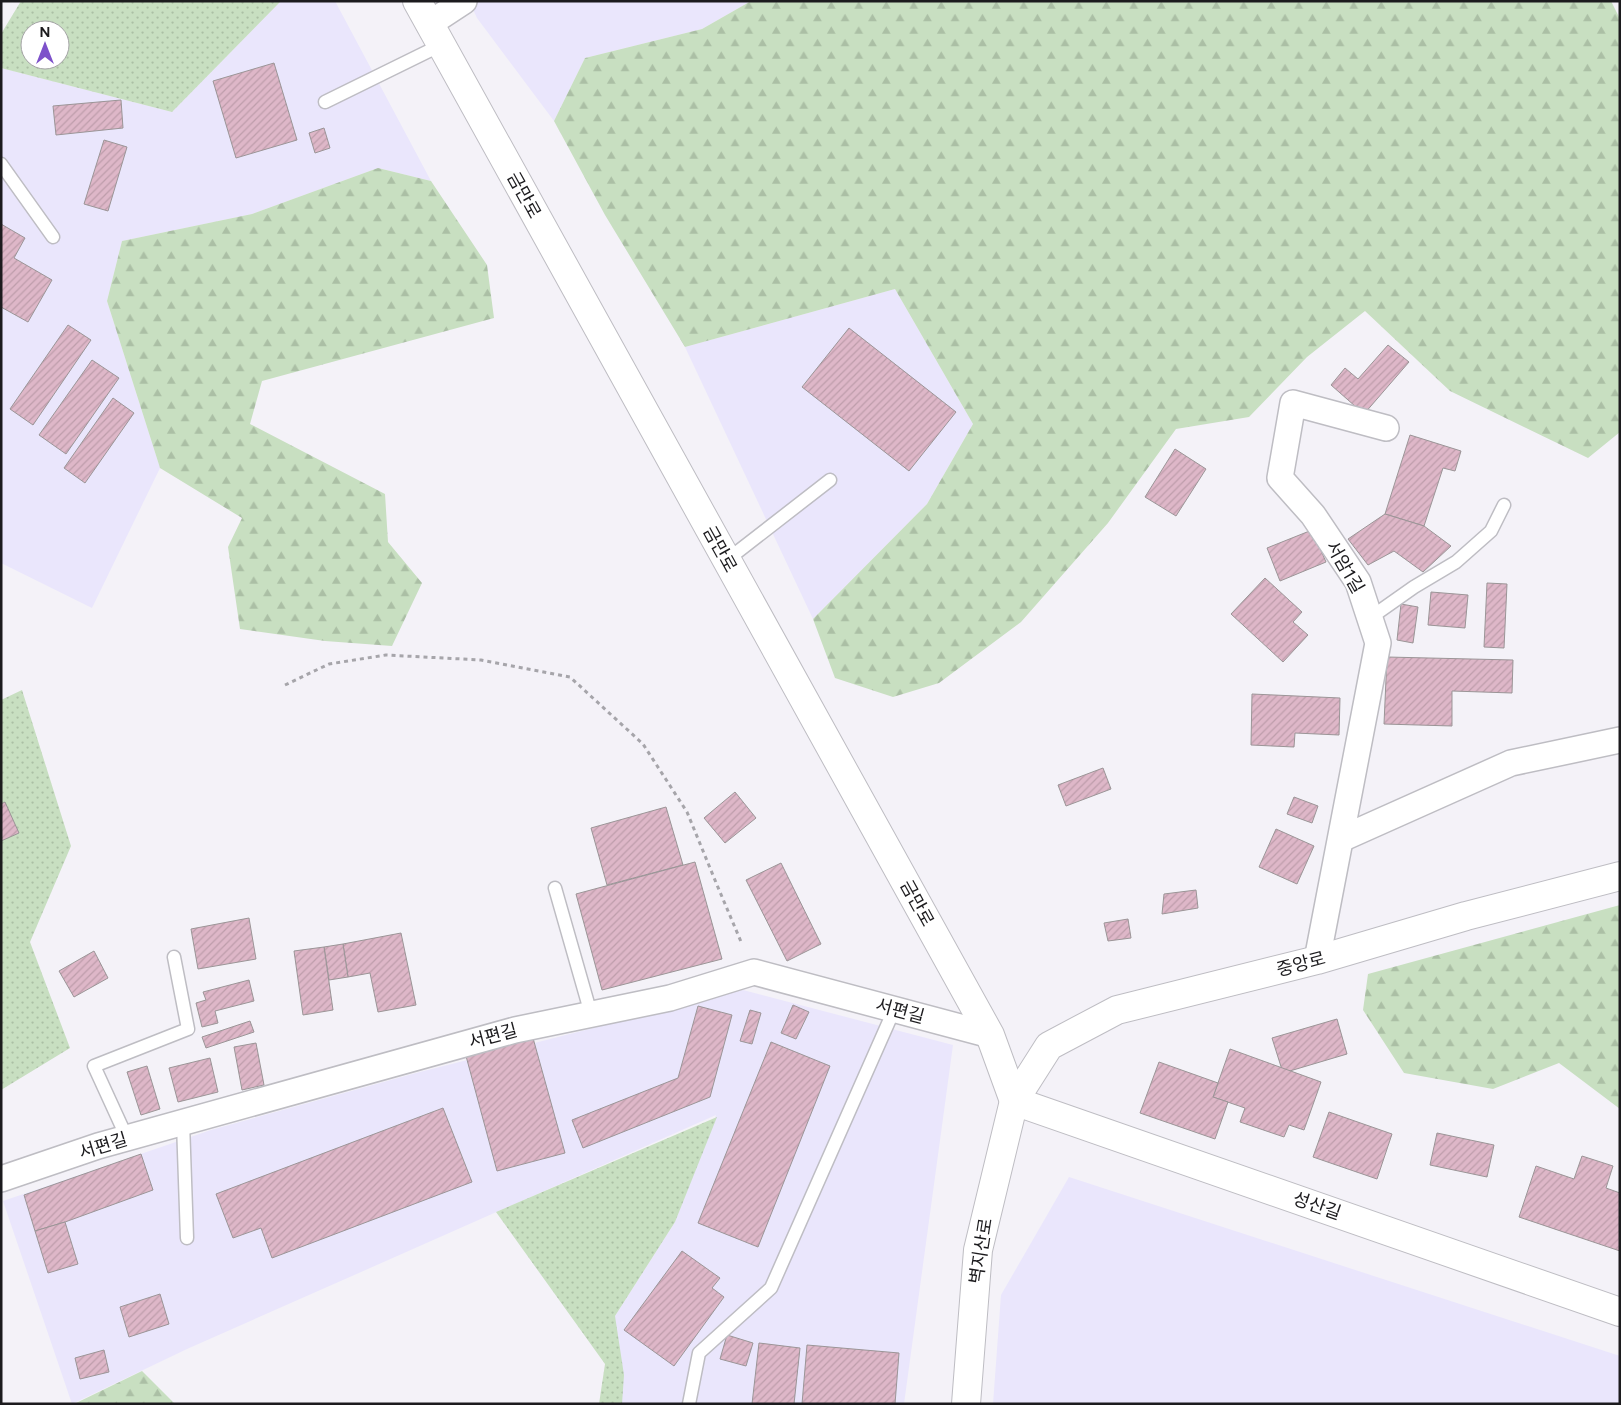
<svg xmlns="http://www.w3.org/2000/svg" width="1621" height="1405" font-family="Figtree,'Noto Sans KR',sans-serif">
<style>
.commercial{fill:#eae6fc}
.grass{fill:url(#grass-dots);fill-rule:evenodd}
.forest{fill:url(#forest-firs)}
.building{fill:url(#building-hatch);stroke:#9b9597}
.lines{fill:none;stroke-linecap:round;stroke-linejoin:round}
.lane-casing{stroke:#bebdc3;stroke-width:15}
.street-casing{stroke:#bebdc3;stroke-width:28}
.secondary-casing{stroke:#bebdc3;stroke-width:30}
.path{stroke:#a6a5aa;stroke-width:3;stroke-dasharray:4 4;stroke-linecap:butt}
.lane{stroke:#fff;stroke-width:12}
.street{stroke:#fff;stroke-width:25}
.secondary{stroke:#fff;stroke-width:28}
.labels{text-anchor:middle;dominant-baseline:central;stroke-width:4;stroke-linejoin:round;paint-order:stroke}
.street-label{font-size:18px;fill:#1c1b1e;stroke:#fff}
</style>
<defs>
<pattern id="grass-dots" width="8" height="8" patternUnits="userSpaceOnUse" patternTransform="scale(1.25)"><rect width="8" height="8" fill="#c8dfc1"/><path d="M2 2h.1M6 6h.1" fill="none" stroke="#abbfa5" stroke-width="1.8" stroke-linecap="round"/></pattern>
<pattern id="forest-firs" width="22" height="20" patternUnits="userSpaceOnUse" patternTransform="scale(1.25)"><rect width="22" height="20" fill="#c8dfc1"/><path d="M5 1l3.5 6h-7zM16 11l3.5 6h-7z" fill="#abbfa5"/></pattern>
<pattern id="building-hatch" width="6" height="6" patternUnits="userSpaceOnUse" patternTransform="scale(1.25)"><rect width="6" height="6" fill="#deb7c8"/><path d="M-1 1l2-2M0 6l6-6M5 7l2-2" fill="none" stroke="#be9dab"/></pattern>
</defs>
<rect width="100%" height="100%" fill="#f4f2f8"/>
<g class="commercial">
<path d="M 281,1 L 335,1 L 431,181 L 378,168 L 252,214 L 122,241 L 107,301 L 160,468 L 92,608 L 1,563 L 1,68 L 172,112 Z"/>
<path d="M 469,1 L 751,1 L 702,29 L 585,58 L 554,121 L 477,18 Z"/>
<path d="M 895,289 L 973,424 L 927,504 L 813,619 L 685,347 Z"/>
<path d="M 743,990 L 953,1045 L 904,1404 L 616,1404 L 615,1316 L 675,1222 L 716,1115 L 187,1349 L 72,1404 L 3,1201 L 211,1130 L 416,1073 Z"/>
<path d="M 1069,1177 L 1620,1356 L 1620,1404 L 993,1404 L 1001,1295 Z"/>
</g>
<g class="grass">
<path d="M 21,1 L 281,1 L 172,112 L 1,68 L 1,34 ZM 30,30 L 60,30 L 60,60 L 30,60 Z"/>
<path d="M 22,690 L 71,846 L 30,942 L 70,1048 L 1,1090 L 1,700 Z"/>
<path d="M 717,1117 L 675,1222 L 615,1316 L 624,1375 L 622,1404 L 599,1404 L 605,1364 L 496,1212 Z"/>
</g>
<g class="forest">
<path d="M 751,1 L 1611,1 L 1620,19 L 1620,432 L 1588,458 L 1450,391 L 1365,311 L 1307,357 L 1249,417 L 1176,429 L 1108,523 L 1021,622 L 939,683 L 893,697 L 835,678 L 813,619 L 927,504 L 973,424 L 895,289 L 685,347 L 605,215 L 554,121 L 585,58 L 702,29 Z"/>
<path d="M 378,168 L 431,181 L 487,265 L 494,318 L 262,381 L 250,424 L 385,494 L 388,542 L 422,583 L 392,646 L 325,641 L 240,629 L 228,547 L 242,518 L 160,468 L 107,301 L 122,241 L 252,214 Z"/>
<path d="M 1620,905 L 1620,1109 L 1559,1063 L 1493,1089 L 1404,1073 L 1363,1010 L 1368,974 Z"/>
<path d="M 142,1371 L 175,1404 L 74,1404 Z"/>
</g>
<g class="building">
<path d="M 274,63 L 297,140 L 236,158 L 213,81 Z"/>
<path d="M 121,100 L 123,128 L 56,135 L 53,106 Z"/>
<path d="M 324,128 L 330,148 L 315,153 L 309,133 Z"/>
<path d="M 104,140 L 127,147 L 108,211 L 84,204 Z"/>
<path d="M 1,224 L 25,238 L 14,258 L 52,280 L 28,322 L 1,307 Z"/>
<path d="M 68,325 L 91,340 L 33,425 L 10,409 Z"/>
<path d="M 849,328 L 956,412 L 909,471 L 802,387 Z"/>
<path d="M 1388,345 L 1409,362 L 1364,414 L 1331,385 L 1345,368 L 1358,379 Z"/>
<path d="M 92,360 L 119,378 L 66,454 L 39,435 Z"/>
<path d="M 113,398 L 134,413 L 85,483 L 64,468 Z"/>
<path d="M 1410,435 L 1461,451 L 1455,471 L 1443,468 L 1424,526 L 1385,514 Z"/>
<path d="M 1175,449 L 1206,469 L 1176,516 L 1145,497 Z"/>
<path d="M 1385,514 L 1424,526 L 1451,546 L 1423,572 L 1394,551 L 1368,565 L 1348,539 Z"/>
<path d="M 1312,530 L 1326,562 L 1280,581 L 1267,548 Z"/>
<path d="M 1265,578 L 1302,612 L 1293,622 L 1308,635 L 1283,662 L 1231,614 Z"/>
<path d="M 1487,583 L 1507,584 L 1504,648 L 1484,647 Z"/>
<path d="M 1431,592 L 1468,595 L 1465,628 L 1428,625 Z"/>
<path d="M 1401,604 L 1418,607 L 1413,643 L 1397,640 Z"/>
<path d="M 1387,657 L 1513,660 L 1512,693 L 1452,691 L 1452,726 L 1384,724 Z"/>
<path d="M 1252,694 L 1340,698 L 1339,735 L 1295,733 L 1294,747 L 1251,745 Z"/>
<path d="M 1103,768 L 1111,789 L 1066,806 L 1058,785 Z"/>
<path d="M 735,792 L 756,818 L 725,843 L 704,818 Z"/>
<path d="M 1294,797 L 1318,806 L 1312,823 L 1287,814 Z"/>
<path d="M 5,802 L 19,833 L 1,841 L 1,804 Z"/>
<path d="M 666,807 L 683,865 L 607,885 L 591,828 Z"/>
<path d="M 1276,829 L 1314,846 L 1297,884 L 1259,867 Z"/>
<path d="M 695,862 L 722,959 L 602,990 L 576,894 Z"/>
<path d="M 781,863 L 821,944 L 787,961 L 746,880 Z"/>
<path d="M 1196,890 L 1198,908 L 1162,914 L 1164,894 Z"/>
<path d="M 249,918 L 256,959 L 198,969 L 191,929 Z"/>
<path d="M 1128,919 L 1131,938 L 1108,941 L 1104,923 Z"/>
<path d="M 401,933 L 416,1005 L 378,1012 L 370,973 L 348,977 L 343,944 Z"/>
<path d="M 343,944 L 348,977 L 329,980 L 324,947 Z"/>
<path d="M 324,947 L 333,1010 L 303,1015 L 294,951 Z"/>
<path d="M 94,951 L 108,978 L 74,997 L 59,971 Z"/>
<path d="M 249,980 L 254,1001 L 215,1011 L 218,1023 L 202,1027 L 196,1003 L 206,1000 L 203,992 Z"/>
<path d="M 793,1005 L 809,1012 L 796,1039 L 781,1033 Z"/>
<path d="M 698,1006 L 732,1015 L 710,1097 L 583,1148 L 572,1120 L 678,1078 Z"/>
<path d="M 750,1010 L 761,1013 L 752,1044 L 740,1041 Z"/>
<path d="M 1337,1019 L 1347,1054 L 1283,1073 L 1272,1038 Z"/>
<path d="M 250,1021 L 254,1032 L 206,1048 L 202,1037 Z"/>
<path d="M 533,1038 L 565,1153 L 497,1171 L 466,1056 Z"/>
<path d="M 771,1042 L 830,1066 L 758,1247 L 698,1223 Z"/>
<path d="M 256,1043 L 264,1085 L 242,1090 L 234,1047 Z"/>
<path d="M 1230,1049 L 1321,1082 L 1304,1130 L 1289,1125 L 1284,1137 L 1240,1122 L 1245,1108 L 1213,1097 Z"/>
<path d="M 210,1058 L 218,1092 L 178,1102 L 169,1068 Z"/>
<path d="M 1159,1062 L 1218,1083 L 1213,1097 L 1228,1102 L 1215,1139 L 1140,1113 Z"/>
<path d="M 147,1066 L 160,1109 L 141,1115 L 127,1072 Z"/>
<path d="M 443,1108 L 472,1182 L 272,1258 L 261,1228 L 233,1238 L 216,1194 Z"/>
<path d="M 1329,1112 L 1392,1134 L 1377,1179 L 1313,1157 Z"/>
<path d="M 1437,1133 L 1494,1145 L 1487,1177 L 1430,1165 Z"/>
<path d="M 141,1154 L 153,1190 L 65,1222 L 35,1231 L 24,1195 Z"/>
<path d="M 1582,1156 L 1613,1166 L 1606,1188 L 1620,1193 L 1620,1251 L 1519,1217 L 1536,1166 L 1574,1179 Z"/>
<path d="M 65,1222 L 78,1264 L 48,1273 L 35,1231 Z"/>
<path d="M 682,1251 L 720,1278 L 712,1288 L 724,1297 L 674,1366 L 624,1330 Z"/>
<path d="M 160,1294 L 169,1324 L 129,1337 L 120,1307 Z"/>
<path d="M 727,1335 L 753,1343 L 746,1366 L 720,1359 Z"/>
<path d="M 759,1343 L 800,1348 L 794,1404 L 752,1404 Z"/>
<path d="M 807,1345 L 899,1353 L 895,1404 L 802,1404 Z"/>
<path d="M 104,1350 L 109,1372 L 80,1379 L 75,1358 Z"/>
</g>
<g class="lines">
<g class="lane-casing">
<g id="lane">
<path d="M 325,102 L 441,45"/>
<path d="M 1,164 L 53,237"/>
<path d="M 727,560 L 830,480"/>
<path d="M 1370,618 L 1414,587 L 1456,562 L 1491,531 L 1504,505"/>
<path d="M 555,888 L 591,1014"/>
<path d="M 183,1123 L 187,1238"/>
<path d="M 127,1138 L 94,1066 L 188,1029 L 174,957"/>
<path d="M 689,1404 L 699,1353 L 771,1288 L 894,1010"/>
</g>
</g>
<g class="street-casing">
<g id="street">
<path d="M 429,24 L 464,1"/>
<path d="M 1341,839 L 1511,763 L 1620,740"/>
<path d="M 1317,960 L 1378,643 L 1358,582 L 1313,515 L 1280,478 L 1293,403 L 1386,428"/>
<path d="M 1,1179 L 98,1146 L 515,1030 L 670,998 L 754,972 L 990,1035"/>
</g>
</g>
<g class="secondary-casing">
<g id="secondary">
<path d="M 417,1 L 990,1035 L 1014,1101"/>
<path d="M 1014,1101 L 1620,1312"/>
<path d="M 966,1404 L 978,1250 L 1014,1101 L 1049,1046 L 1117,1010 L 1317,960 L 1466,916 L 1620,876"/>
</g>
</g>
<path class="path" d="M 285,685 L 329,664 L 386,655 L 481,660 L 570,677 L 643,744 L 687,812 L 717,885 L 742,944"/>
<use href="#lane" class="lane"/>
<use href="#street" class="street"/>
<use href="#secondary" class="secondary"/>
</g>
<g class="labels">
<g class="street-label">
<text transform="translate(524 195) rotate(61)">금만로</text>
<text transform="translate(720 549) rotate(61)">금만로</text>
<text transform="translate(1345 567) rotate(60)">서암1길</text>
<text transform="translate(917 903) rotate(61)">금만로</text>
<text transform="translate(1301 964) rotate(-15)">중앙로</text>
<text transform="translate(900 1011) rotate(15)">서편길</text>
<text transform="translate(493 1036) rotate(-15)">서편길</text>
<text transform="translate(103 1146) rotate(-17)">서편길</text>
<text transform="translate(1317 1206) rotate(19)">성산길</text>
<text transform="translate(981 1251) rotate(-81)">벽지산로</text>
</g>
</g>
<rect width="1621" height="1405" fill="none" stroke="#1c1b1e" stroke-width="5"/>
<g transform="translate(45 45)"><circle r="24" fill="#ffffff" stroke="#a4a4a5"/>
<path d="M0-4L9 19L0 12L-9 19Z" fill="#7d51ca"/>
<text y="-8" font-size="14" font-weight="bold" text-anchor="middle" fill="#1c1b1e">N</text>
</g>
</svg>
